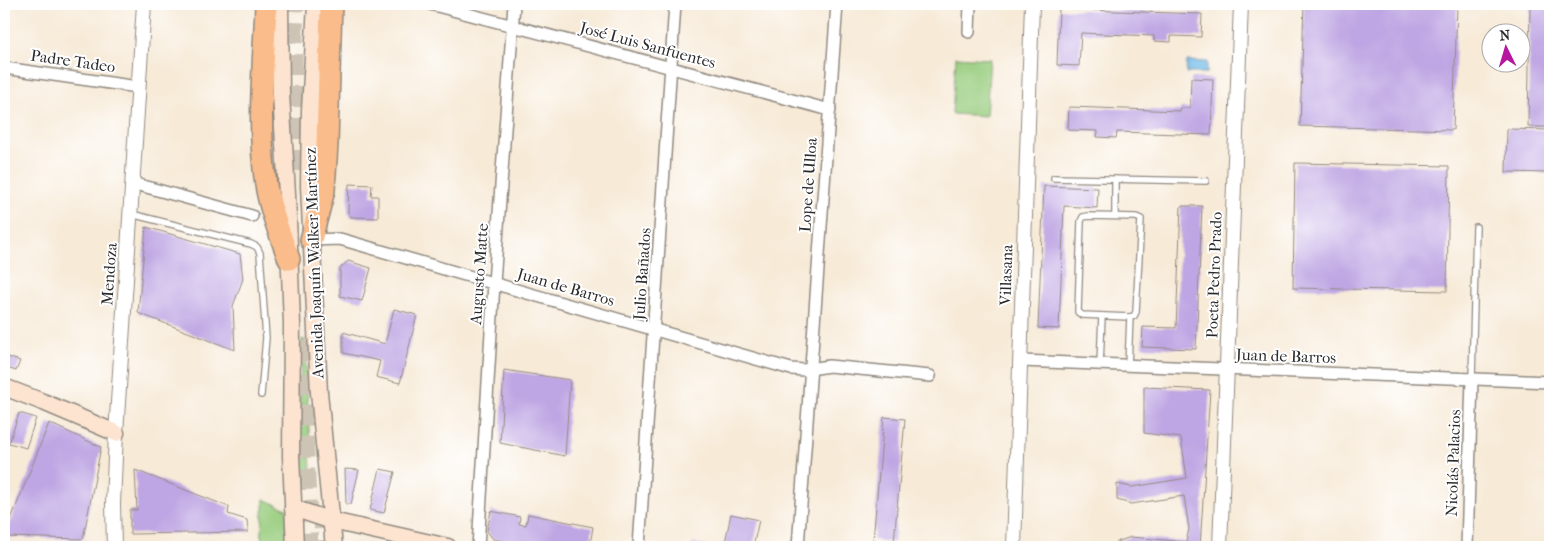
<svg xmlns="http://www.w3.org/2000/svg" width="1554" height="551" font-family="'IM FELL French Canon',serif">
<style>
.green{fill:#97cc7d;stroke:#617c54}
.water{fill:#6db8e6;stroke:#4c7288}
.building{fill:#bea5e3}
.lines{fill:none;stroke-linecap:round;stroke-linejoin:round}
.motorway-tunnel{stroke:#cec4b5;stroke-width:21;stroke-dasharray:21 11;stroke-linecap:butt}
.service-casing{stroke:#918a81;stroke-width:8}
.minor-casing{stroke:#918a81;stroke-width:14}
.tertiary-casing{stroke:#918a81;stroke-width:16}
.secondary-casing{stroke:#918a81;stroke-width:19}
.motorway-casing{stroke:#918a81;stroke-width:24}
.service{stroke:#fff;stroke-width:5.5}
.minor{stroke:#fff;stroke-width:11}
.tertiary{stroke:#fff;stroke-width:14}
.secondary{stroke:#fde4d0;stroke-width:16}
.motorway{stroke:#f9bc8a;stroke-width:21}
.labels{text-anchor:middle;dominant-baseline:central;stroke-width:4;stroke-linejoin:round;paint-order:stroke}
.street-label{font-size:16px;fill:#2b2b2b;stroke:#fff}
</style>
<rect width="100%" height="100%" fill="#fff"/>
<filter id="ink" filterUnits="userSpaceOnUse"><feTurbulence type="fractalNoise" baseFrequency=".02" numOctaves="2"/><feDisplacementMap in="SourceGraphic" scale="10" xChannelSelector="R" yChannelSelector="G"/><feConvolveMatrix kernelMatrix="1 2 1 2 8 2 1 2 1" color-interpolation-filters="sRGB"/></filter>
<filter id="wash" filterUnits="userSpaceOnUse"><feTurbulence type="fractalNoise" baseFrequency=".0096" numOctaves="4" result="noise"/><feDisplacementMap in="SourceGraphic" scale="20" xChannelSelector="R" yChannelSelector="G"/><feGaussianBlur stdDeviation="1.12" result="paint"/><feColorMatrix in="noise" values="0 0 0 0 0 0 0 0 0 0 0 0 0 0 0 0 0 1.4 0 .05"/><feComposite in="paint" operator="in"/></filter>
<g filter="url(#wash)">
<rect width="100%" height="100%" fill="#f7ead7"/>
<g class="green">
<path d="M 956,57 L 990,59 L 986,116 L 952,114 Z"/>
<path d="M 302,339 L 305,340 L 311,473 L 300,473 L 299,421 Z"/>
<path d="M 264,499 L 287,509 L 287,545 L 261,547 Z"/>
</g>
<path class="water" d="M 1187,61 L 1207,62 L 1207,73 L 1186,73 Z"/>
<g id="blocks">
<g class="building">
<path d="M 1304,4 L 1457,6 L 1453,130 L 1300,126 Z"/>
<path d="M 1530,4 L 1550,4 L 1550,127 L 1528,127 Z"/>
<path d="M 1059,9 L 1202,14 L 1201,37 L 1171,36 L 1171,42 L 1154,41 L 1154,36 L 1081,33 L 1079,66 L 1057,65 Z"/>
<path d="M 1191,78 L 1213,79 L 1211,135 L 1117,132 L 1116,138 L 1097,137 L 1098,131 L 1068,130 L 1069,107 L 1180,111 L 1180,108 L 1190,108 Z"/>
<path d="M 1507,129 L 1550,130 L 1550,173 L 1506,172 Z"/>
<path d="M 1295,163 L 1449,166 L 1447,291 L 1293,288 Z"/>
<path d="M 349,184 L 372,185 L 371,196 L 378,196 L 378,218 L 351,217 L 348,212 Z"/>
<path d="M 1044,186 L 1098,188 L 1097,208 L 1064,206 L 1059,329 L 1038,328 Z"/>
<path d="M 1181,206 L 1202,206 L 1196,349 L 1142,347 L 1143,327 L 1176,328 Z"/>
<path d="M 146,227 L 240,254 L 243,279 L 233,306 L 235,350 L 138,313 Z"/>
<path d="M 348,261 L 371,268 L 362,301 L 340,296 L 340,268 Z"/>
<path d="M 394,309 L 417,315 L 400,383 L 376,377 L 380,361 L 343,353 L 343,332 L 385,344 Z"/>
<path d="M 5,356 L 20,361 L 16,371 L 4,367 Z"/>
<path d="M 504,370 L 570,380 L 565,456 L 500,443 Z"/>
<path d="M 1144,387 L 1210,390 L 1200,547 L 1115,547 L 1116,542 L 1131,537 L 1186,542 L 1189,529 L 1184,496 L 1131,504 L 1117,500 L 1117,484 L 1132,487 L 1187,478 L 1181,438 L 1144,433 Z"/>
<path d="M 19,413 L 36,418 L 26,448 L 9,443 Z"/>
<path d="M 884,417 L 905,419 L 894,542 L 873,540 Z"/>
<path d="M 49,423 L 101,447 L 83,539 L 4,537 Z"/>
<path d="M 345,469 L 359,470 L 351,504 L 346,504 Z"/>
<path d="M 380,469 L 395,472 L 384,513 L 370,510 Z"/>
<path d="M 135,470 L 229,507 L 228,514 L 247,520 L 248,532 L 130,534 L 130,510 L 137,510 Z"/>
<path d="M 491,511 L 520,517 L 519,524 L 526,525 L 528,514 L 593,527 L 590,545 L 598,547 L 533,547 L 493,539 L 487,531 Z"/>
<path d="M 731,514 L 759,520 L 753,547 L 724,547 Z"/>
<path d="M 693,543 L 708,546 L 708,547 L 692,547 Z"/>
</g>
</g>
</g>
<g filter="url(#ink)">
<use href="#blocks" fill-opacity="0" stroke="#918a81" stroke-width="1"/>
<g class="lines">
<g class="motorway-tunnel">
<path d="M 292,171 L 292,62 L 294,4"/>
<path d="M 299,341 L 308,547"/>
<path d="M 324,508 L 325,547"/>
</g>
<g class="service-casing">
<g id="service">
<path d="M 1054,178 L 1206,181"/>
<path d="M 131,214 L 251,244 L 257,247 L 260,253 L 266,338 L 261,395"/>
<path d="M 1088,216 L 1136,217 L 1141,219 L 1136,312 L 1134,316 L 1130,317 L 1082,315 L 1078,312 L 1081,221 L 1083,217 Z"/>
<path d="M 1115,216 L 1115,179"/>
<path d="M 1100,365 L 1102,316"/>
<path d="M 1128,366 L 1130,317"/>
<path d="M 1472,379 L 1476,227"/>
</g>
</g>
<g class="minor-casing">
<g id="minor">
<path d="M 430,4 L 830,110"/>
<path d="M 969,32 L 970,4"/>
<path d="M 4,68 L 138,87"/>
<path d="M 132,183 L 252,216"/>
<path d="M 311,240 L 340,239 L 791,369 L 804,370 L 829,366 L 930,376"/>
<path d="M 1021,361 L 1550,382"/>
<path d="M 478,547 L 494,283 L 514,4"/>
<path d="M 639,547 L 675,4"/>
<path d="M 798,547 L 837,4"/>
<path d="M 1467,547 L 1472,379"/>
</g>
</g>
<g class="tertiary-casing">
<g id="tertiary">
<path d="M 114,547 L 113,504 L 116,433 L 144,4"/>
<path d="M 1014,547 L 1032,4"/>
<path d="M 1220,547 L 1241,4"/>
</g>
</g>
<g class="secondary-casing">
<g id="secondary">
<path d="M 280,4 L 281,94 L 287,194 L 292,324 L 291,456 L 295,547"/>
<path d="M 316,4 L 310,110 L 309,186 L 319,392 L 334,547"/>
<path d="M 4,387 L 43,402 L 116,433"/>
<path d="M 293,508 L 332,521 L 448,547"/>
</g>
</g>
<g class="motorway-casing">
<g id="motorway">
<path d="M 266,4 C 264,63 257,126 266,185 C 270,210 280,234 289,259"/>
<path d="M 311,240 L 324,190 L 327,144 L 331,4"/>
</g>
</g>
<use href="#service" class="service"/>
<use href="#minor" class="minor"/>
<use href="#tertiary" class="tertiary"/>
<use href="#secondary" class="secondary"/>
<use href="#motorway" class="motorway"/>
</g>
</g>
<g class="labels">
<g class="street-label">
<text transform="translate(648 45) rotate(15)">José Luis Sanfuentes</text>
<text transform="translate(73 61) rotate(8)">Padre Tadeo</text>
<text transform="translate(808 185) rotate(-86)">Lope de Ulloa</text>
<text transform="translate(314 263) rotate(-92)">Avenida Joaquín Walker Martínez</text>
<text transform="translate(109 274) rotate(-86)">Mendoza</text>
<text transform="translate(479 274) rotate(-86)">Augusto Matte</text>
<text transform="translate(642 274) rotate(-86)">Julio Bañados</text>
<text transform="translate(1006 275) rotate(-88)">Villasana</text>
<text transform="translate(1214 275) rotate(-88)">Poeta Pedro Prado</text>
<text transform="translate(566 287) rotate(16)">Juan de Barros</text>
<text transform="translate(1286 356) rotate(2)">Juan de Barros</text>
<text transform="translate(1453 463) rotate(-88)">Nicolás Palacios</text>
</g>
</g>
<rect width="1554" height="551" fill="none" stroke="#fff" stroke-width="20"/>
<g transform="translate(1506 48) rotate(355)"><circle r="24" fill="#ffffff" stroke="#aaaaaa"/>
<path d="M0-4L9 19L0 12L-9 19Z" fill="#b5179e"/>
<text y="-8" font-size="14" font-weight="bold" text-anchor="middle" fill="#2b2b2b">N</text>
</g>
</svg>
